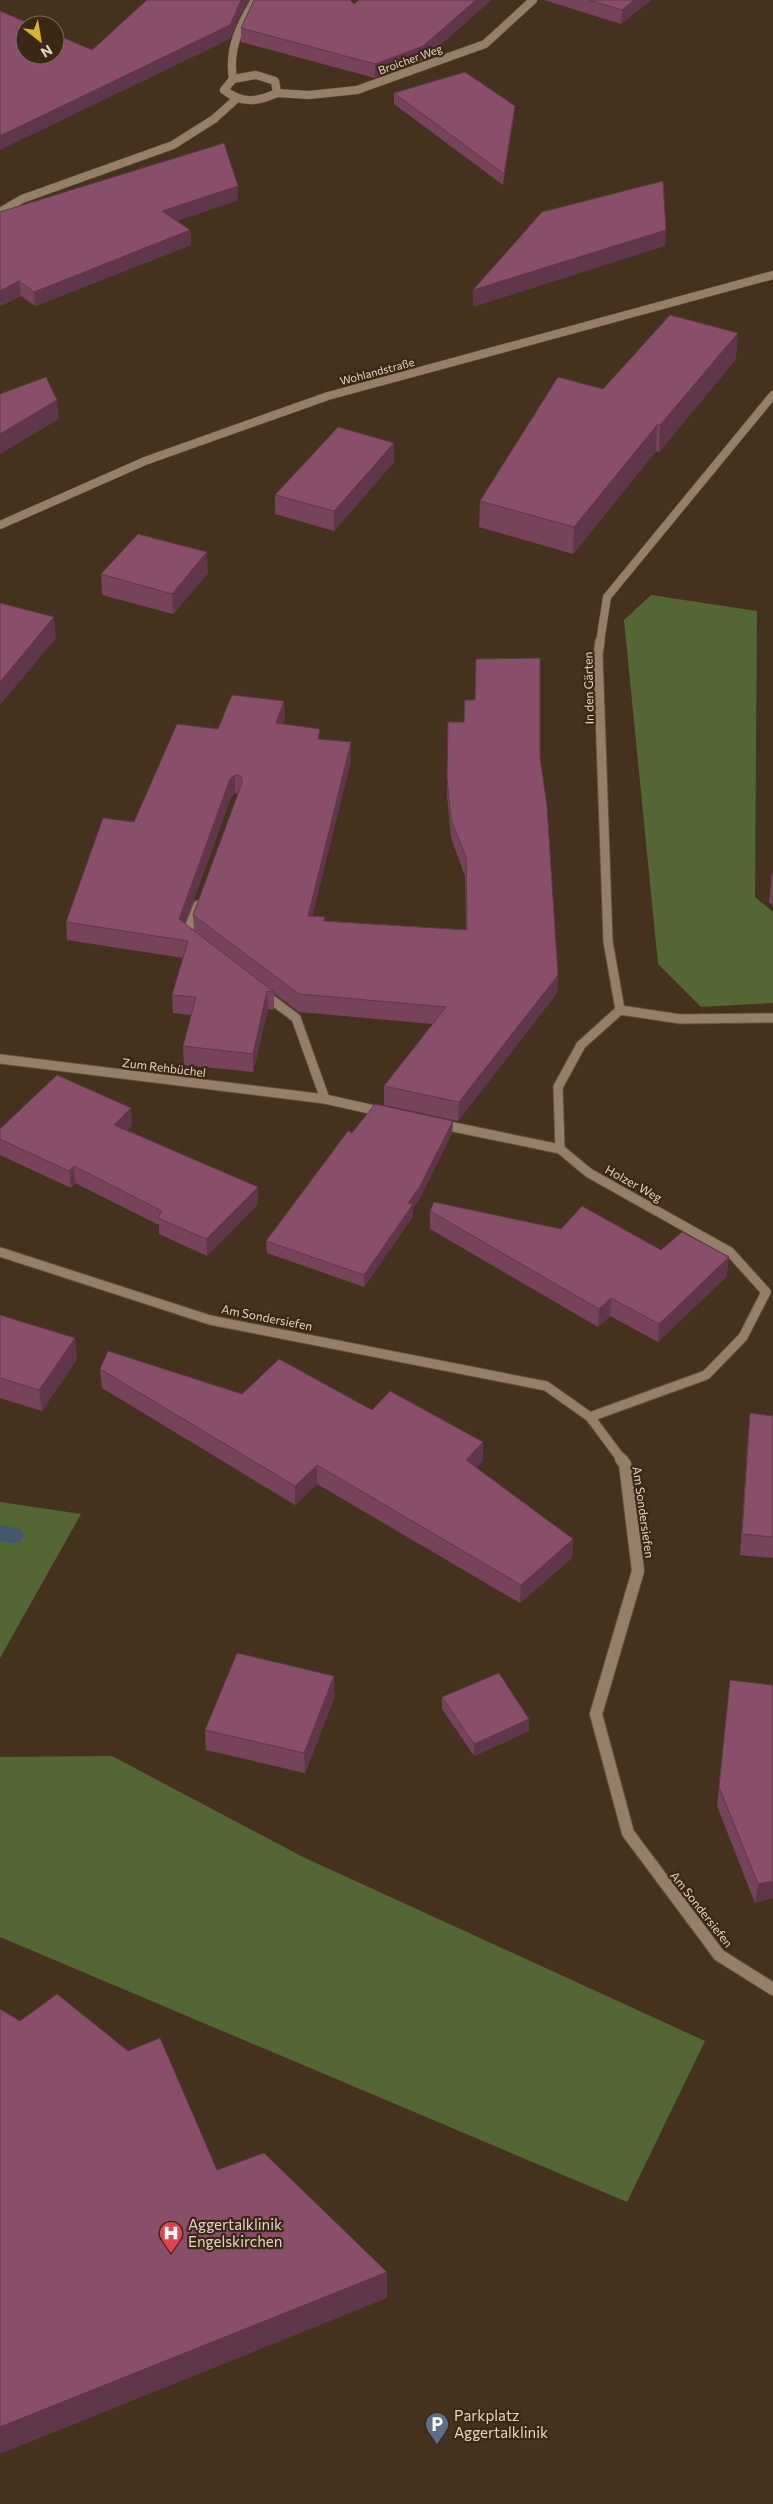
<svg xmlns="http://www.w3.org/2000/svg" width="773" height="2504" font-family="Commissioner,sans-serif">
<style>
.green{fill:#536634}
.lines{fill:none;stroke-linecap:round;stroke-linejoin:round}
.stream{fill:#45586b;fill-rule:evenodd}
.minor-far2-casing{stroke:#61513f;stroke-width:9}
.minor-far1-casing{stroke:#61513f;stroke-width:11}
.minor-casing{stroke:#61513f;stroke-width:14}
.minor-far2{stroke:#957f69;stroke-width:8}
.minor-far1{stroke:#957f69;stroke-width:9}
.minor{stroke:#957f69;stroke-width:12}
.wall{fill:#76435b;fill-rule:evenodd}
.shaded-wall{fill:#60374a}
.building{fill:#894e6a;stroke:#60374a}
.labels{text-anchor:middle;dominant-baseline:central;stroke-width:4.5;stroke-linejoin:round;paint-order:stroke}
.far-street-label{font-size:11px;fill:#e0d3c7;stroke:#3a2814}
.street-label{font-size:12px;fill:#e0d3c7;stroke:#3a2814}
.near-poi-label{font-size:15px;fill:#e0d3c7;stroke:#3a2814;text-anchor:start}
</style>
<rect width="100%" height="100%" fill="#45321e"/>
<g class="green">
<path d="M 651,595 L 757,611 L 755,897 L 773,912 L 773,1003 L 701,1007 L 658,964 L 624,620 Z"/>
<path d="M 0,1502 L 81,1514 L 0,1658 Z"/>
<path d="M 112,1756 L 303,1857 L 705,2041 L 627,2202 L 0,1937 L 0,1757 Z"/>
</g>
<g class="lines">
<path class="stream" d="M 0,1525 L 21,1529 L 24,1535 L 21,1541 L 14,1543 L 0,1541 Z"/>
<g class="minor-far2-casing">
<g id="minor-far2">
<path d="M 256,75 L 275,81 L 277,93 C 257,102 242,104 224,90 L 233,79 Z"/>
<path d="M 233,79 C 228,49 240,25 255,0"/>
<path d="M 277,93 L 309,95 L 357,90 L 485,44 L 533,0"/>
<path d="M 0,212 L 22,199 L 173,145 L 214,119 L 235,100"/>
<path d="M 0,525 L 145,461 L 328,396 L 773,275"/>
<path d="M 600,642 L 607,597 L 773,395"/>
</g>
</g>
<g class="minor-far1-casing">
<g id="minor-far1">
<path d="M 600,641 L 598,655 L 608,941 L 620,1010"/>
<path d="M 188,938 L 186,936 L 198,905"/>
<path d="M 264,994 L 296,1018 L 325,1099"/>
<path d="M 620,1010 L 680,1019 L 773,1018"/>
<path d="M 0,1059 L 325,1099 L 383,1112"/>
<path d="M 439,1124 L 560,1149"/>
<path d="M 0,1252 L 210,1320 L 546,1386 L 590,1417 L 622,1460"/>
<path d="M 590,1417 L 706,1375 L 743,1337 L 766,1292 L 730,1252 L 589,1173 L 560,1149 L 558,1087 L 581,1045 L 620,1010"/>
</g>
</g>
<g class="minor-casing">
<path id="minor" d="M 621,1459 L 625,1464 L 638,1571 L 596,1714 L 628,1833 L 719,1955 L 773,1989"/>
</g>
<use href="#minor-far2" class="minor-far2"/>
<use href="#minor-far1" class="minor-far1"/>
<use href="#minor" class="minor"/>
</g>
<g class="wall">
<path d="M 359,0 L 491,0 L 423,60 L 375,78 L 241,42 L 241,28 L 354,4 Z"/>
<path d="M 544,0 L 651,0 L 621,24 Z"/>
<path d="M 394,93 L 514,117 L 503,185 L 394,104 Z"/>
<path d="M 238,186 L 238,200 L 176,221 L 190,230 L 191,245 L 35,306 L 21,296 L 0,306 L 0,212 Z"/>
<path d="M 736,359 L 659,452 L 656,451 L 573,554 L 479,527 L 480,501 L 603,389 Z"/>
<path d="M 394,443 L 394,462 L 334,531 L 275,514 L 275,495 Z"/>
<path d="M 208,573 L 173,614 L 102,595 L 101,574 Z"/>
<path d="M 285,719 L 283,724 L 320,739 L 351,760 L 312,916 L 325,917 L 325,921 L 466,930 L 465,876 L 451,838 L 447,795 L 448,722 L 540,757 L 558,975 L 557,993 L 458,1121 L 384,1105 L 384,1086 L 433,1024 L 299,1012 L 274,993 L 274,1010 L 268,1009 L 253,1072 L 184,1065 L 183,1046 L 191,1015 L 173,1013 L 172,995 L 183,958 L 67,940 L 66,922 L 134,822 L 218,729 ZM 235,793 L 239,794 L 193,915 L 194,931 L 185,924 L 231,797 Z"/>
<path d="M 773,872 L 773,906 L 769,902 L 772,873 Z"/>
<path d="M 453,1121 L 452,1133 L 419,1200 L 413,1208 L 413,1216 L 364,1287 L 267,1253 L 266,1241 L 352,1133 Z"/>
<path d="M 132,1125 L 127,1130 L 258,1187 L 258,1204 L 207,1256 L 159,1234 L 159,1225 L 75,1183 L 71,1188 L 0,1155 L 0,1129 Z"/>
<path d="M 430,1211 L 661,1250 L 727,1276 L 658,1342 L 610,1316 L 598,1327 L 430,1229 Z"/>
<path d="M 0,1315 L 77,1359 L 42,1411 L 0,1398 Z"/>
<path d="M 100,1369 L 242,1394 L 372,1410 L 483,1461 L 476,1468 L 573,1539 L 572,1558 L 520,1603 L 317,1484 L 295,1505 L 102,1388 Z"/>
<path d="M 750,1413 L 773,1416 L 773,1558 L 740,1555 L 748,1434 Z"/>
<path d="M 730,1680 L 773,1898 L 755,1903 L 717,1806 Z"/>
<path d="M 335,1696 L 305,1773 L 206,1750 L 205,1730 Z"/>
<path d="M 442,1697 L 529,1731 L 474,1756 L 442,1709 Z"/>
</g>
<g class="shaded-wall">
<path d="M 241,0 L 250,0 L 240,16 L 230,39 L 0,150 L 0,136 L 239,2 Z"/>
<path d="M 476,0 L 491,0 L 423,60 L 375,78 L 375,64 Z"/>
<path d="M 634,0 L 651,0 L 621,24 L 622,10 Z"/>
<path d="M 515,106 L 514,117 L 503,185 L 504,174 Z"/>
<path d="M 238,186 L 238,200 L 163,226 L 162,211 Z"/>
<path d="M 190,230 L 191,245 L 35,306 L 34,292 Z"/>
<path d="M 666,230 L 665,246 L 473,307 L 473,290 Z"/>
<path d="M 19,281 L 21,296 L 0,306 L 0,291 Z"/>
<path d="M 738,333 L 736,359 L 659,452 L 660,425 Z"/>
<path d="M 57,400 L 59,419 L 0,454 L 0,434 Z"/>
<path d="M 657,425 L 656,451 L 573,554 L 574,527 Z"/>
<path d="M 394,443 L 394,462 L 334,531 L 334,511 Z"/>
<path d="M 207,552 L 208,573 L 173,614 L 172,594 Z"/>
<path d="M 54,617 L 56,638 L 0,705 L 0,682 Z"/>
<path d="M 284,701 L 285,719 L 277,741 L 276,723 Z"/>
<path d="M 351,742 L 351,760 L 308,934 L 308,916 Z"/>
<path d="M 235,775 L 235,793 L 231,797 L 180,937 L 179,919 L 230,779 Z"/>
<path d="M 558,975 L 557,993 L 458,1121 L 459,1102 Z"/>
<path d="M 267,991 L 268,1009 L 253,1072 L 253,1054 Z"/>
<path d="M 131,1108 L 132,1125 L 116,1142 L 114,1125 Z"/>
<path d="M 453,1121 L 452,1133 L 419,1200 L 413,1208 L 413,1216 L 364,1287 L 364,1275 L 408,1203 Z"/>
<path d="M 74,1166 L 75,1183 L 71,1188 L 69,1171 Z"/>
<path d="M 258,1187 L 258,1204 L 207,1256 L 206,1239 Z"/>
<path d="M 729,1257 L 727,1276 L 658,1342 L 659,1324 Z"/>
<path d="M 611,1298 L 610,1316 L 598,1327 L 599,1309 Z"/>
<path d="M 75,1338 L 77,1359 L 42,1411 L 39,1390 Z"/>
<path d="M 483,1442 L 483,1461 L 466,1479 L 466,1460 Z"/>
<path d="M 317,1465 L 317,1484 L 295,1505 L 295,1486 Z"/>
<path d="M 573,1539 L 572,1558 L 520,1603 L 521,1585 Z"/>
<path d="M 334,1676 L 335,1696 L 305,1773 L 304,1753 Z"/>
<path d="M 529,1719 L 529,1731 L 474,1756 L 474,1744 Z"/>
<path d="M 773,1881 L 773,1898 L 755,1903 L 758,1884 Z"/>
<path d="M 387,2272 L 387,2298 L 0,2454 L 0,2427 Z"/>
</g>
<g class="building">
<path d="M 147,0 L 241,0 L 230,25 L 0,136 L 0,11 L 33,25 L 25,25 L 25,55 L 55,55 L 55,34 L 92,50 Z"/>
<path d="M 254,0 L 350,0 L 354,4 L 359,0 L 476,0 L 423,46 L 375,64 L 241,28 Z"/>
<path d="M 589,0 L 634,0 L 622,10 Z"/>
<path d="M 465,72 L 515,106 L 504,174 L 394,93 Z"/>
<path d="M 224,143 L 238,186 L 162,211 L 190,230 L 34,292 L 19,281 L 0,291 L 0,212 Z"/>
<path d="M 663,181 L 666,230 L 473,290 L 542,212 Z"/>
<path d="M 670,315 L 738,333 L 660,425 L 657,425 L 574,527 L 480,501 L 558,377 L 603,389 Z"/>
<path d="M 46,377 L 57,400 L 0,434 L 0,394 Z"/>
<path d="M 338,427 L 394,443 L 334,511 L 275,495 Z"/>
<path d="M 138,534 L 207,552 L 172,594 L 101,574 Z"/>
<path d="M 0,603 L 54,617 L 0,682 Z"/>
<path d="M 540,658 L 540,757 L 547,806 L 558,975 L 459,1102 L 384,1086 L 446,1007 L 299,994 L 193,915 L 242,783 L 241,776 L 235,775 L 230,779 L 179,919 L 274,992 L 267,991 L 253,1054 L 183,1046 L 196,997 L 172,995 L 188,941 L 66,922 L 103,818 L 134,822 L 177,724 L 218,729 L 232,695 L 284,701 L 276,723 L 320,729 L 318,739 L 351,742 L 308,916 L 325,917 L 323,921 L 467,930 L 466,857 L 451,820 L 447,777 L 448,722 L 464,722 L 465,700 L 475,700 L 476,659 Z"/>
<path d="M 57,1075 L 131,1108 L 114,1125 L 258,1187 L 206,1239 L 158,1218 L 162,1211 L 74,1166 L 69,1171 L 0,1139 L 0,1129 Z"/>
<path d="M 375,1104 L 453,1121 L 419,1188 L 408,1203 L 413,1204 L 364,1275 L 266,1241 L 348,1131 L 352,1133 Z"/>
<path d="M 434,1202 L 561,1229 L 582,1206 L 661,1250 L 682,1232 L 729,1257 L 659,1324 L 611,1298 L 599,1309 L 430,1211 Z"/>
<path d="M 0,1315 L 75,1338 L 39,1390 L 0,1378 Z"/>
<path d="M 108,1351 L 242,1394 L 279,1359 L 372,1410 L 390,1391 L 483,1442 L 466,1460 L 573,1539 L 521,1585 L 317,1465 L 295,1486 L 100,1369 Z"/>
<path d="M 750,1413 L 773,1416 L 773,1537 L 742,1534 Z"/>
<path d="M 237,1653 L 334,1676 L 304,1753 L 205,1730 Z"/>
<path d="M 499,1673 L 529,1719 L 474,1744 L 442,1697 Z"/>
<path d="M 730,1680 L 772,1685 L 773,1688 L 773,1881 L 758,1884 L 719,1787 Z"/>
<path d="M 57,1994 L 128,2051 L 160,2038 L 217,2170 L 264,2153 L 387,2272 L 0,2427 L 0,2009 L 20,2021 Z"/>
</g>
<defs>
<g id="hospital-pin" transform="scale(1.25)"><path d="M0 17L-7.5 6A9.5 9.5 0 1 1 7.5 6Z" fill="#e0444e" stroke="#3a2814"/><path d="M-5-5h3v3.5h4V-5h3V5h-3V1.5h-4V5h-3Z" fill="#fff"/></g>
<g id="parking-pin" transform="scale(1.25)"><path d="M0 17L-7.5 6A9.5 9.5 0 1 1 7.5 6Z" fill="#5c6f8a" stroke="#3a2814"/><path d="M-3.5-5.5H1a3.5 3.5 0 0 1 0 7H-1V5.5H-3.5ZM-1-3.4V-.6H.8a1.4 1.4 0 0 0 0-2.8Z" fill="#fff"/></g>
</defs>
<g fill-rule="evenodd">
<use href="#hospital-pin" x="171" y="2233"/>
<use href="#parking-pin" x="437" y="2424"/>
</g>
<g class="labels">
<g class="far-street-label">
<text transform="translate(410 59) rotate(-20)">Broicher Weg</text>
<text transform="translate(377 371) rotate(-15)">Wohlandstraße</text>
</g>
<g class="street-label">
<text transform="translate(588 688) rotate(-91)">In den Gärten</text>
<text transform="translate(164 1067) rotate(7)">Zum Rehbüchel</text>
<text transform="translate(634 1183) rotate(29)">Holzer Weg</text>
<text transform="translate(267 1317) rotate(11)">Am Sondersiefen</text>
<text transform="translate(644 1512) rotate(82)">Am Sondersiefen</text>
<text transform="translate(702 1909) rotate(52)">Am Sondersiefen</text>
</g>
<g class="near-poi-label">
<text x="188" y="2224">Aggertalklinik<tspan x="188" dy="17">Engelskirchen</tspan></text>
<text x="454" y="2415">Parkplatz<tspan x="454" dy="17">Aggertalklinik</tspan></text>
</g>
</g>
<g transform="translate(40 40) rotate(149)"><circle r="24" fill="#3a2814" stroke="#7c6c5c"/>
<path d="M0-4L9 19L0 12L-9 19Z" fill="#d9b334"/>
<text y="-8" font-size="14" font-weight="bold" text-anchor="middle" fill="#e0d3c7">N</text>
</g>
</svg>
